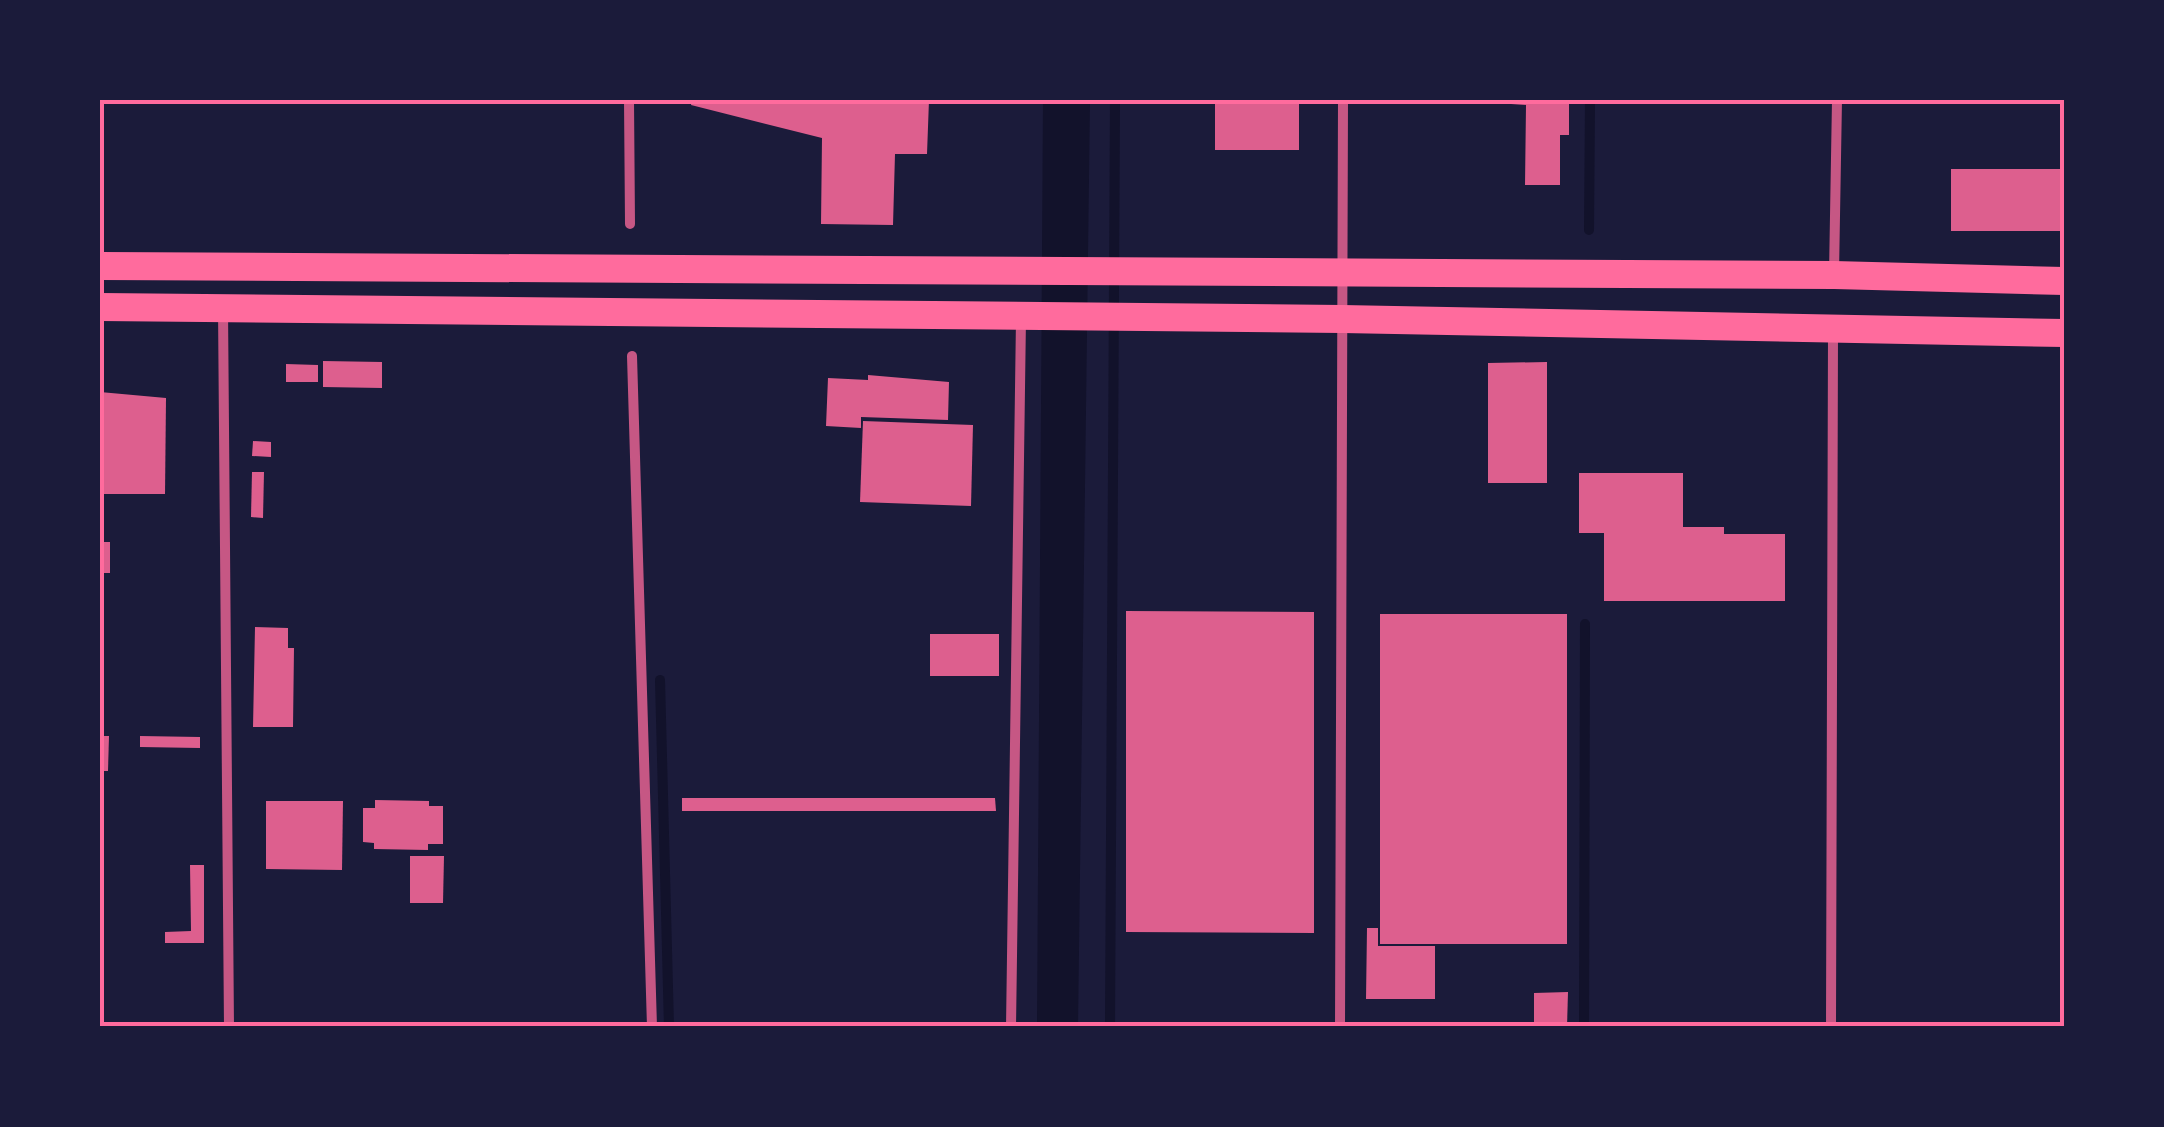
<svg xmlns="http://www.w3.org/2000/svg" width="2164" height="1127" font-family="'Noto Sans',sans-serif">
<style>
.water{fill:#12122b}
.lines{fill:none;stroke-linecap:round;stroke-linejoin:round}
.stream{stroke:#12122b;stroke-width:10}
.building{fill:#dd5f8e}
.minor{stroke:#c65784;stroke-width:10}
.trunk{stroke:#ff6b9d;stroke-width:28}
.neatline{fill:none;stroke:#ff6b9d;stroke-width:4}
</style>
<rect width="100%" height="100%" fill="#1b1b3a"/>
<path class="water" d="M 1043,100 L 1090,100 L 1078,1027 L 1037,1027 Z"/>
<g class="lines">
<g class="stream">
<path d="M 1589,230 L 1590,100"/>
<path d="M 660,680 L 669,1027"/>
<path d="M 1110,1027 L 1115,100"/>
<path d="M 1584,1027 L 1585,624"/>
</g>
</g>
<g class="building">
<path d="M 692,100 L 929,100 L 927,154 L 895,154 L 893,225 L 821,224 L 822,138 L 691,105 Z"/>
<rect x="1215" y="100" width="84" height="50"/>
<path d="M 1511,100 L 1569,100 L 1569,135 L 1560,135 L 1560,185 L 1525,185 L 1526,105 L 1511,104 Z"/>
<rect x="1951" y="169" width="113" height="62"/>
<path d="M 323,361 L 382,362 L 382,388 L 323,387 Z"/>
<path d="M 1547,362 L 1547,483 L 1488,483 L 1488,363 Z"/>
<path d="M 286,364 L 318,365 L 318,382 L 286,382 Z"/>
<path d="M 868,375 L 949,382 L 948,420 L 861,417 L 861,428 L 826,426 L 828,378 L 868,380 Z"/>
<path d="M 100,392 L 166,398 L 165,494 L 100,494 Z"/>
<path d="M 863,421 L 973,425 L 971,506 L 860,502 Z"/>
<path d="M 253,441 L 271,442 L 271,457 L 252,456 Z"/>
<path d="M 252,472 L 264,472 L 263,518 L 251,517 Z"/>
<path d="M 1579,473 L 1683,473 L 1683,527 L 1724,527 L 1724,534 L 1785,534 L 1785,601 L 1604,601 L 1604,533 L 1579,533 Z"/>
<rect x="100" y="542" width="10" height="31"/>
<path d="M 1126,611 L 1314,612 L 1314,933 L 1126,932 Z"/>
<rect x="1380" y="614" width="187" height="330"/>
<path d="M 255,627 L 288,628 L 288,648 L 294,648 L 293,727 L 253,727 Z"/>
<rect x="930" y="634" width="69" height="42"/>
<path d="M 100,736 L 109,736 L 108,771 L 100,771 Z"/>
<path d="M 140,736 L 200,737 L 200,748 L 140,747 Z"/>
<path d="M 682,798 L 995,798 L 996,811 L 682,811 Z"/>
<path d="M 375,800 L 429,801 L 429,806 L 443,806 L 443,844 L 428,844 L 428,850 L 374,849 L 374,843 L 363,842 L 363,808 L 375,808 Z"/>
<path d="M 266,801 L 343,801 L 342,870 L 266,869 Z"/>
<path d="M 410,856 L 444,856 L 443,903 L 410,903 Z"/>
<path d="M 190,865 L 204,865 L 204,943 L 165,943 L 165,932 L 191,931 Z"/>
<path d="M 1367,928 L 1378,928 L 1378,946 L 1435,946 L 1435,999 L 1366,999 Z"/>
<path d="M 1568,992 L 1567,1027 L 1534,1027 L 1534,993 Z"/>
</g>
<g class="lines">
<g class="minor">
<path d="M 629,100 L 630,224"/>
<path d="M 1834,274 L 1837,100"/>
<path d="M 223,308 L 229,1027"/>
<path d="M 632,356 L 652,1027"/>
<path d="M 1011,1027 L 1021,318"/>
<path d="M 1340,1027 L 1343,100"/>
<path d="M 1831,1027 L 1833,333"/>
</g>
<g class="trunk">
<path d="M 100,266 L 1834,275 L 2064,281"/>
<path d="M 100,307 L 1342,319 L 2064,333"/>
</g>
</g>
<rect width="2164" height="1127" fill="none" stroke="#1b1b3a" stroke-width="205"/>
<rect x="102" y="102" width="1960" height="922" class="neatline"/>
</svg>
